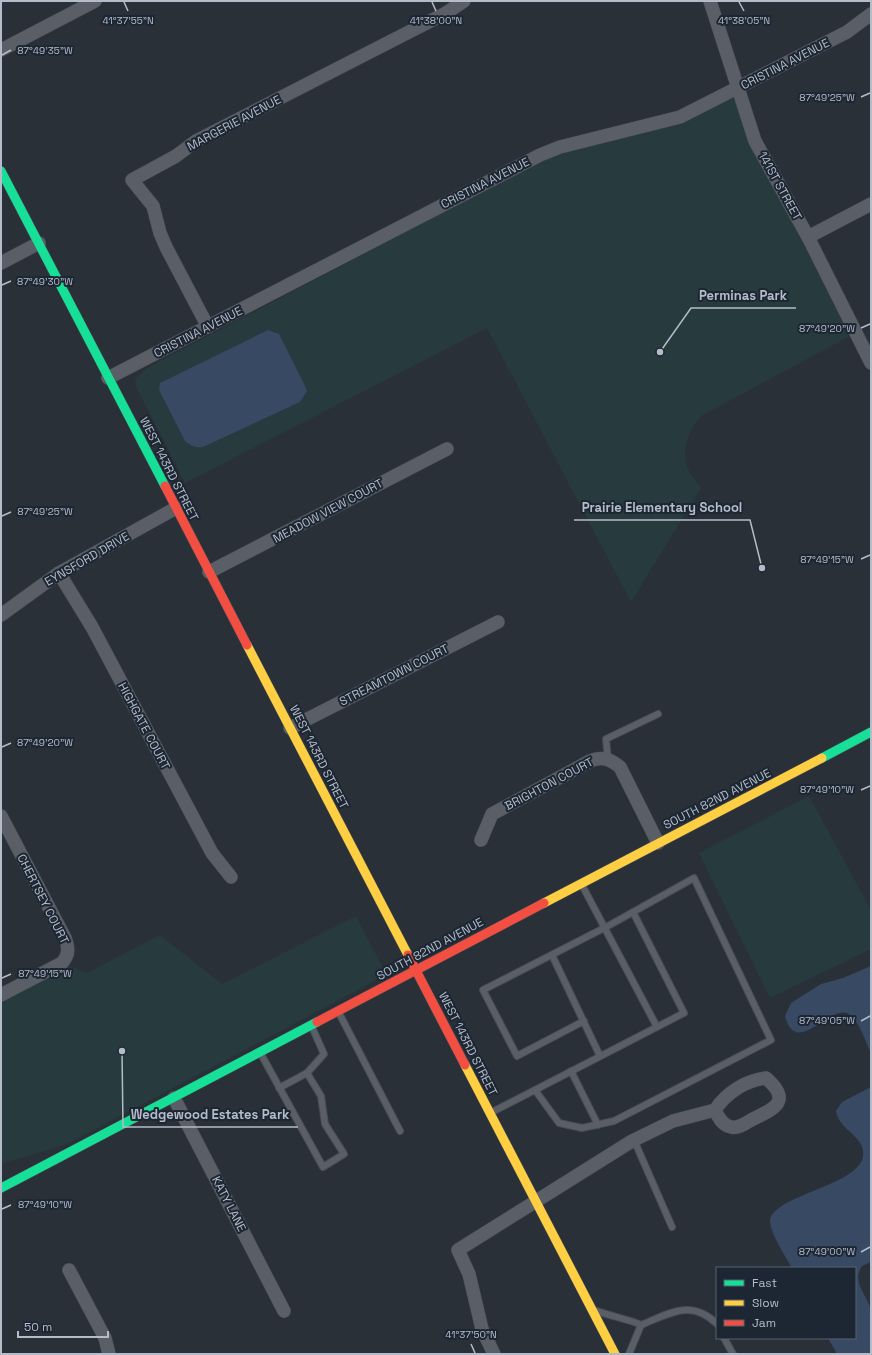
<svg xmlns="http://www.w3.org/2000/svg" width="872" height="1355" font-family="'Space Grotesk',sans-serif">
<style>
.green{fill:#273a3e}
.water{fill:#384963}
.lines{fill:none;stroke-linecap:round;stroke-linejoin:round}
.lane-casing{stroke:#484c53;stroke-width:8}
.street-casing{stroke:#484c53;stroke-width:14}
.fast-casing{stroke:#484c53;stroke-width:10}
.slow-casing{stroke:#484c53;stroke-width:10}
.jam-casing{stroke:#484c53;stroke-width:10}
.path{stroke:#5d636a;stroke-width:2;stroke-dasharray:3 3;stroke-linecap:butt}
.lane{stroke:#5a5e66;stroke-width:6}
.street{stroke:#5a5e66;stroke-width:13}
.fast{stroke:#16e098;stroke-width:9}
.slow{stroke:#ffcf43;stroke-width:9}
.jam{stroke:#f24e42;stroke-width:9}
.ticks{fill:none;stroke:#b4bcc9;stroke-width:1.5}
.labels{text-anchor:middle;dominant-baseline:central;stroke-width:4;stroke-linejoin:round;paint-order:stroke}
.street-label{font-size:12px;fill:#b4bcc9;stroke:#1d2633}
.ticks-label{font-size:10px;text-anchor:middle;fill:#b4bcc9;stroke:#1d2633;stroke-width:4;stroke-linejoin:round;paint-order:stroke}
.leader{fill:none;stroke:#b4bcc9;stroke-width:1.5}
.callout-dot{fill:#b4bcc9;stroke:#1d2633;stroke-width:1.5}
.callout-label{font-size:13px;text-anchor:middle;font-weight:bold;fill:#b4bcc9;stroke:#1d2633;stroke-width:4;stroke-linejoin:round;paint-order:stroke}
</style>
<rect width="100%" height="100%" fill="#2a3038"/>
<g class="green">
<path d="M 727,99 L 734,99 L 758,155 L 850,336 L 701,416 C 688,432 680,450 689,471 C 692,477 698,482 701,488 L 631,602 L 487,328 L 185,483 L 136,386 L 135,379 L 147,368 L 543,160 L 564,151 Z"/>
<path d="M 809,796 L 871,910 L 871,949 L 770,998 L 699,853 Z"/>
<path d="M 356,916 L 383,968 L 380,975 L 371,983 L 73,1141 L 59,1147 L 3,1163 L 1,1162 L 1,1003 L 70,966 L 87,973 L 160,935 L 222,984 Z"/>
</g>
<g class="water">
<path d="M 268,330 L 279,334 L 305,386 L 307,391 L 300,402 L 205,446 C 197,449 191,446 185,441 L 159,390 L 160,383 Z"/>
<path d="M 871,966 L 871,1053 C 865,1041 860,1023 850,1015 C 833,1000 796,1060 785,1016 L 791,1003 L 821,984 L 843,978 Z"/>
<path d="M 871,1087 L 871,1262 L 862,1266 C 852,1281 865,1293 870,1307 C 872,1317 871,1342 871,1354 L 837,1354 L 828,1338 L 855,1338 L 855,1268 L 792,1268 C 786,1257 770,1233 770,1221 C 772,1195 859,1186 863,1156 C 866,1136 839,1131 836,1111 L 842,1102 Z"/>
</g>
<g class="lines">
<g class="lane-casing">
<g id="lane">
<path d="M 608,760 L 606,739 L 658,714"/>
<path d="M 582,885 L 657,1027"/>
<path d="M 552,955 L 600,1056"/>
<path d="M 339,1013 L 400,1131"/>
<path d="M 261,1054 L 323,1167 L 344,1154 L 325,1124 L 321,1096 L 307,1073 L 324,1054 L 312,1027"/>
<path d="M 571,1071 L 598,1125"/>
<path d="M 279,1088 L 307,1073"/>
<path d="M 535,1090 L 684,1013 L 633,912"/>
<path d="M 492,1112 L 535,1090 L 559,1123 L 582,1128 L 614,1121 L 771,1040 L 694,878 L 608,926 L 483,990 L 517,1056 L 584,1021"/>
<path d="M 634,1140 L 672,1227"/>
<path d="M 597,1311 C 604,1314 638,1322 641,1325 L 629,1354"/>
<path d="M 641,1325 C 669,1314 691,1298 717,1324"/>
<path d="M 724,1338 L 733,1354"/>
</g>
</g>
<g class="street-casing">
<g id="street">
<path d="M 710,1 L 755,141 L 808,237 L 871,363"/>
<path d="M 1,50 L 95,1"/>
<path d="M 808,237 L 871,204"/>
<path d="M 1,263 L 39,243"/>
<path d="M 208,327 L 166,247 L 160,233 L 153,206 L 132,180 L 176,156 L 196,141 L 446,13 L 464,1"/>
<path d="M 108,378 L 540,155 L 560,147 L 680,117 L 847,32 L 871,14"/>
<path d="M 209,572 L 447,449"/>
<path d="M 59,573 L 92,627 L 212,853 L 231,877"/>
<path d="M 1,615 L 59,573 L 176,508"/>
<path d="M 290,728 L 498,622"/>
<path d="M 1,816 L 65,938 C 69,948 69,955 62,963 L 1,995"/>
<path d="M 481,840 L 492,814 L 590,761 C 602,756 610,759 620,767 L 658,843"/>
<path d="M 174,1098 L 284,1311"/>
<path d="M 69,1270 L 105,1338 L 109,1354"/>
<path d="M 494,1354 L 482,1329 L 469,1274 L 458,1250 L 632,1141 L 673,1121 L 715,1110 C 726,1093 746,1080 766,1078 C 791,1100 777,1108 753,1119 C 746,1123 738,1129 731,1127 C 722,1125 718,1117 715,1110"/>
</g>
</g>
<g class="fast-casing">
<g id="fast">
<path d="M 1,171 L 165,486"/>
<path d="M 822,758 L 871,732"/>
<path d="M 1,1188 L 317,1022"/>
</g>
</g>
<g class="slow-casing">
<g id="slow">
<path d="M 247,645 L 408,955"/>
<path d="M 544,903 L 822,758"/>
<path d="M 465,1065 L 615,1354"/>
</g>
</g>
<g class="jam-casing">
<g id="jam">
<path d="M 165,486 L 247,645"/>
<path d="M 408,955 L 465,1065"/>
<path d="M 317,1022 L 544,903"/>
</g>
</g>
<path class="path" d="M 1,1100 L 1,1101"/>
<use href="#lane" class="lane"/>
<use href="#street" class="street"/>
<use href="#fast" class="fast"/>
<use href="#slow" class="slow"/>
<use href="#jam" class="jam"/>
</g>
<path class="ticks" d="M 124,2 L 128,11M 432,2 L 436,11M 739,2 L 744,11M 2,55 L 11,50M 861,97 L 870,93M 2,285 L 11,281M 861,328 L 870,324M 2,516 L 11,512M 861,559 L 870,555M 2,747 L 11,743M 861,790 L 870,786M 2,978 L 11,974M 861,1021 L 870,1016M 2,1209 L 11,1205M 861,1252 L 870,1247M 471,1344 L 475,1353"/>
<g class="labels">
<g class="street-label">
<text transform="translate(785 64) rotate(-27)">CRISTINA AVENUE</text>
<text transform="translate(234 123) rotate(-28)">MARGERIE AVENUE</text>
<text transform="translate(485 183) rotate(-27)">CRISTINA AVENUE</text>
<text transform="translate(780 186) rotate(61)">141ST STREET</text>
<text transform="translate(198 332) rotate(-27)">CRISTINA AVENUE</text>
<text transform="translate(169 469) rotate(63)">WEST 143RD STREET</text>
<text transform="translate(328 511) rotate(-28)">MEADOW VIEW COURT</text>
<text transform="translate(87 559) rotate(-30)">EYNSFORD DRIVE</text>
<text transform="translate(394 675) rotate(-27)">STREAMTOWN COURT</text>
<text transform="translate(144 726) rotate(62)">HIGHGATE COURT</text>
<text transform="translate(319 757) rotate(63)">WEST 143RD STREET</text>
<text transform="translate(549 784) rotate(-28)">BRIGHTON COURT</text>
<text transform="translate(717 799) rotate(-27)">SOUTH 82ND AVENUE</text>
<text transform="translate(43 899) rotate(63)">CHERTSEY COURT</text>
<text transform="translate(430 949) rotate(-28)">SOUTH 82ND AVENUE</text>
<text transform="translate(468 1044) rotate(63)">WEST 143RD STREET</text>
<text transform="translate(229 1204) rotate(63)">KATY LANE</text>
</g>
</g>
<g class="ticks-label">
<text x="128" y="24">41°37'55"N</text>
<text x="436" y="24">41°38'00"N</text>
<text x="744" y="24">41°38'05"N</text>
<text x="45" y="54">87°49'35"W</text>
<text x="827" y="101">87°49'25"W</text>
<text x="45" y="285">87°49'30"W</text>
<text x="827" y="332">87°49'20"W</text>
<text x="45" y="515">87°49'25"W</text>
<text x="827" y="563">87°49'15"W</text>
<text x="45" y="746">87°49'20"W</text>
<text x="827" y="793">87°49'10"W</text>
<text x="45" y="977">87°49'15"W</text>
<text x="827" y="1024">87°49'05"W</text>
<text x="45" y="1208">87°49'10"W</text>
<text x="827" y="1255">87°49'00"W</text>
<text x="471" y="1338">41°37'50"N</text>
</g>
<path class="leader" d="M660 352L691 308H796M762 568L750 520H574M122 1051L123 1127H298"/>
<g class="callout-dot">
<circle cx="660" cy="352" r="4"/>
<circle cx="762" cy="568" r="4"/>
<circle cx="122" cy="1051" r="4"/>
</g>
<g class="callout-label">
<text x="743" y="300">Perminas Park</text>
<text x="662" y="512">Prairie Elementary School</text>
<text x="210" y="1119">Wedgewood Estates Park</text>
</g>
<rect width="872" height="1355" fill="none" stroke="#b4bcc9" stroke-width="4"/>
<rect x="716" y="1267" width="140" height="72" fill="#1d2633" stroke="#59626f"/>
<rect x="724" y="1280" width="20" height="6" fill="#16e098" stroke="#59626f"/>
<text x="752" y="1287" font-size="12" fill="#b4bcc9">Fast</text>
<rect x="724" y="1300" width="20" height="6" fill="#ffcf43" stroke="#59626f"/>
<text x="752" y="1307" font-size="12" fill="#b4bcc9">Slow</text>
<rect x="724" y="1320" width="20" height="6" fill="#f24e42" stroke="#59626f"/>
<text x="752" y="1327" font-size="12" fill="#b4bcc9">Jam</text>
<path d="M18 1331v6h90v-6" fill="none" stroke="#b4bcc9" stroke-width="2"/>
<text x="24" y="1331" font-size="12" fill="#b4bcc9" stroke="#1d2633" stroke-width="3" paint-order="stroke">50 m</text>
</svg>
